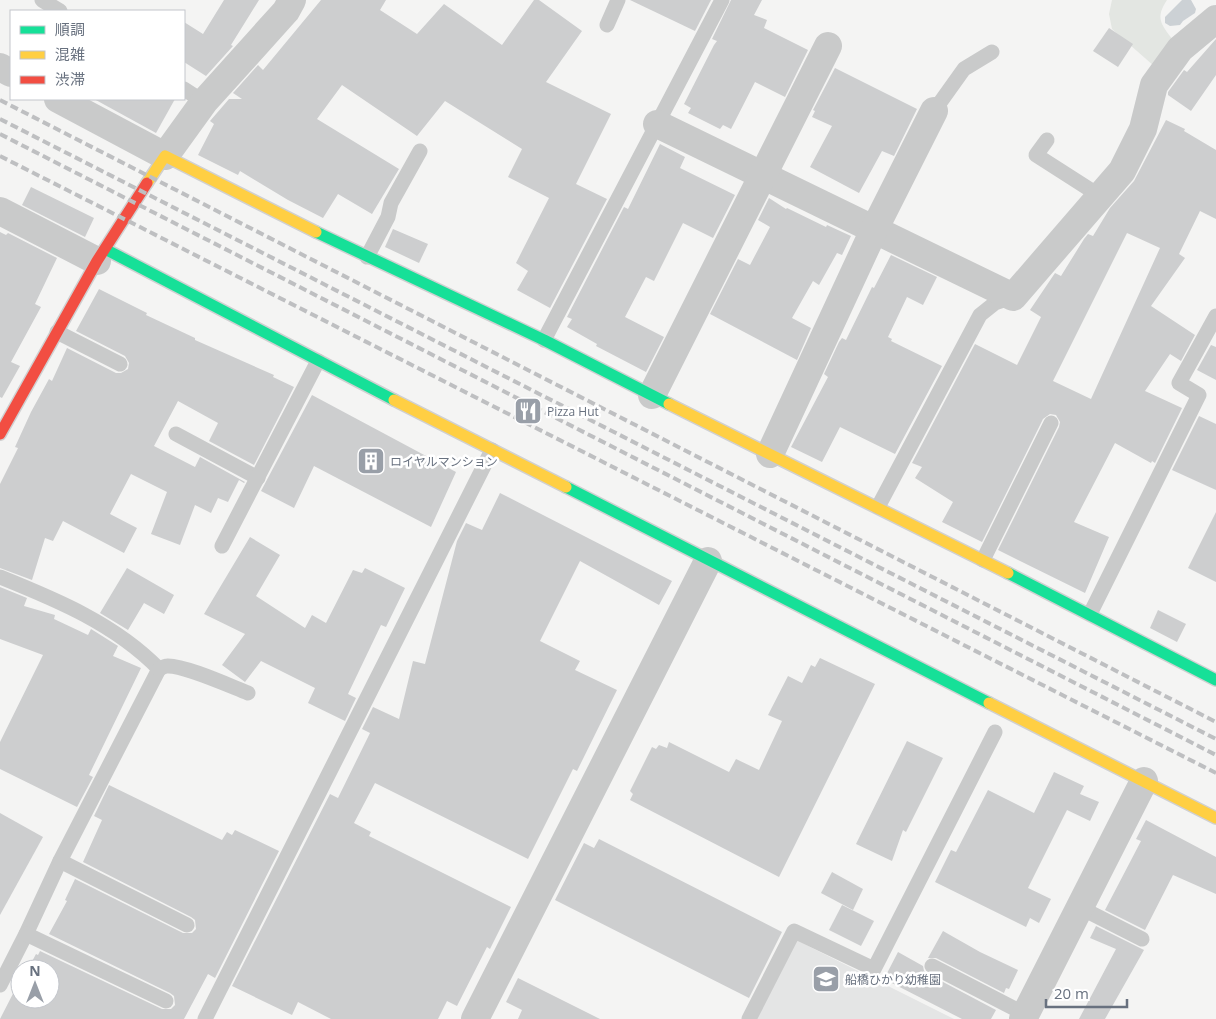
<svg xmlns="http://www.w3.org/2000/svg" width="1216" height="1019" font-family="'Open Sans','Noto Sans JP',sans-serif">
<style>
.built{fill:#e4e5e5}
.green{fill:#e3e6e2}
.water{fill:#ccd1d5}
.building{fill:#cdcecf;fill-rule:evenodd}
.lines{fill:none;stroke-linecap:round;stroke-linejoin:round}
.fast-casing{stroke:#d0d0d1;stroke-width:14}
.slow-casing{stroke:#d0d0d1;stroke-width:14}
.jam-casing{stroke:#d0d0d1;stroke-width:14}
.lane{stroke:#c9caca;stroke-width:15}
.street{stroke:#c9caca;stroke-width:28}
.fast{stroke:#16e098;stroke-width:11}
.slow{stroke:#ffcf43;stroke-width:11}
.jam{stroke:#f24e42;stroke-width:11}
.rail{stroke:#bebfc1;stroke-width:4;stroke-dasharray:8 4;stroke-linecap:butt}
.labels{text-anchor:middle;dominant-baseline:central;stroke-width:5;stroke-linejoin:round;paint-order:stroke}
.poi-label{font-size:12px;fill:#68717f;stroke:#fff;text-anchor:start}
</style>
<rect width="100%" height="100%" fill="#f4f4f3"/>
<path class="built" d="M 796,940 L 954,1019 L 756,1019 Z"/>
<path class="green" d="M 1112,0 L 1167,0 C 1155,18 1161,24 1173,40 L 1154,66 L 1112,29 L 1109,14 Z"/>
<path class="water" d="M 1182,0 L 1191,0 L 1196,9 L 1195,13 L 1183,21 L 1180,25 L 1170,26 L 1165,23 L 1165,17 Z"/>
<g class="building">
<path d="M 224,0 L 259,0 L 231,45 L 233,46 L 206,76 L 184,62 L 184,22 L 203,34 Z"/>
<path d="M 321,0 L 386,0 L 380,10 L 417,34 L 444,4 L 502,45 L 534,0 L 539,0 L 582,31 L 546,82 L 611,114 L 576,184 L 607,199 L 550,308 L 517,290 L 528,271 L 516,263 L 549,198 L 508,177 L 522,149 L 445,101 L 417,136 L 342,85 L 317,119 L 399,169 L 372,214 L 338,194 L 323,218 L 288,200 L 240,171 L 238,175 L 198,155 L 214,124 L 210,121 L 229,99 L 242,99 L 233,93 L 258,65 L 263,70 Z"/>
<path d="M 630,0 L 711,0 L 695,31 Z"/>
<path d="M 731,0 L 762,0 L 754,15 L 767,20 L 764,28 L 808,50 L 785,97 L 755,82 L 731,129 L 723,125 L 720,129 L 688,113 L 691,108 L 684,104 L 714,45 L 717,41 L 712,39 Z"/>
<path d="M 1109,28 L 1133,44 L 1118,67 L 1093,51 Z"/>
<path d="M 1216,39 L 1216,75 L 1191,111 L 1168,95 L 1168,92 L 1184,70 L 1187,72 Z"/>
<path d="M 835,68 L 917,109 L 894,156 L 882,151 L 859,193 L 810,167 L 832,126 L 812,117 L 815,111 L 813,110 Z"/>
<path d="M 94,99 L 175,99 L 156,133 Z"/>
<path d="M 1166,120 L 1185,129 L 1184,131 L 1216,150 L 1216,219 L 1200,211 L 1179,254 L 1185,258 L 1151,306 L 1195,335 L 1181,361 L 1170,354 L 1145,391 L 1182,408 L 1155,463 L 1152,461 L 1151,463 L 1115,443 L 1074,522 L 1109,537 L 1085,593 L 998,550 L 1059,427 L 1060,422 L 1056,415 L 1050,414 L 1043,419 L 982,542 L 942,522 L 953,502 L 915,478 L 922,467 L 912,463 L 975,344 L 1017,365 L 1041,317 L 1030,310 L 1055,273 L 1061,276 L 1084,239 L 1088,234 L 1093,236 L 1110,208 L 1134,181 ZM 1127,233 L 1160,248 L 1091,399 L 1053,381 Z"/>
<path d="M 660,144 L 685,157 L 680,168 L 735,195 L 713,238 L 683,223 L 654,281 L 646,277 L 625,317 L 664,337 L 646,372 L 596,346 L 597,344 L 567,327 L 572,319 L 567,317 L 624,207 L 628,209 Z"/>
<path d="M 31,187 L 94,218 L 85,237 L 22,205 Z"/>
<path d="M 769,198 L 786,209 L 787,208 L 826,227 L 827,225 L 851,236 L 842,255 L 837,253 L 819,285 L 813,281 L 792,318 L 811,328 L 797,360 L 710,314 L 738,259 L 750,265 L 770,227 L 758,220 Z"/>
<path d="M 393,229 L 428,244 L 419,263 L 385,247 Z"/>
<path d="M 0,232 L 6,235 L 8,233 L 57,258 L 35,304 L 41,307 L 11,362 L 20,366 L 2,398 L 0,397 Z"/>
<path d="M 891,255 L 937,277 L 923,305 L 907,297 L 888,337 L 892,339 L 891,341 L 942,366 L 895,454 L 840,427 L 822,462 L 791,447 L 828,377 L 824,374 L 839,342 L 842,338 L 846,340 L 872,287 L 874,288 Z"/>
<path d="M 99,289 L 147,313 L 146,315 L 195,338 L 195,340 L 274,375 L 273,377 L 294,387 L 254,465 L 209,441 L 218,423 L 178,401 L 154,446 L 195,467 L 200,457 L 245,482 L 244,483 L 239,480 L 228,502 L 218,498 L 211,513 L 195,505 L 180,545 L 151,534 L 167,492 L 131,474 L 110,514 L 137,528 L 124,553 L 63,521 L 53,541 L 45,538 L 32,580 L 0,568 L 0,484 L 18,448 L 15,447 L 31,412 L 49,379 L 52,381 L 67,348 L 116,373 L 121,373 L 128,369 L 129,363 L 125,356 L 76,331 Z"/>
<path d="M 1211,345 L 1216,347 L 1216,380 L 1197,370 Z"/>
<path d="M 312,395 L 456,472 L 431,527 L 314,466 L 294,508 L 261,491 Z"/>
<path d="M 1199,416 L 1216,424 L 1216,490 L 1172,470 Z"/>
<path d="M 500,493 L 672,581 L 659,605 L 580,561 L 540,641 L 580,661 L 575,670 L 617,690 L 577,771 L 573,769 L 528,859 L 375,783 L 354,823 L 371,832 L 369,836 L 511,907 L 490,949 L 487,947 L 457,1006 L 447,1001 L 438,1019 L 331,1019 L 298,1002 L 292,1015 L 232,986 L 330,794 L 338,798 L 370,733 L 362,729 L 373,707 L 399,719 L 413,661 L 425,664 L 457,541 L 466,523 L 482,530 Z"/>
<path d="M 1216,512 L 1216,582 L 1188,568 Z"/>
<path d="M 250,537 L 280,555 L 256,596 L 305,628 L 312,615 L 326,623 L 353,570 L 362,573 L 365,568 L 405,588 L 386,627 L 381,625 L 348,694 L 356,698 L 345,721 L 308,703 L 315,688 L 261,661 L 245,682 L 222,665 L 245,634 L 204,614 Z"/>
<path d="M 127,568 L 174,595 L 164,614 L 144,603 L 128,630 L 100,613 Z"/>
<path d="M 0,587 L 27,598 L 24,606 L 55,615 L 54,619 L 88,635 L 91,629 L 99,634 L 118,646 L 113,656 L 141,668 L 89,775 L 93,777 L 77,807 L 0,769 L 0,742 L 43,655 L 0,639 Z"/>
<path d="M 1158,610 L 1186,624 L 1177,642 L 1150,628 Z"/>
<path d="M 820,658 L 875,684 L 779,877 L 630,800 L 633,794 L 630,791 L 652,747 L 656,749 L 659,745 L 667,748 L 669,742 L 729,772 L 736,759 L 759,770 L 782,721 L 768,715 L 788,676 L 802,683 L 811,665 L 815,667 Z"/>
<path d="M 907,741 L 943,758 L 906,832 L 903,830 L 892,861 L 856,844 Z"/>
<path d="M 1054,772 L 1084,786 L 1080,794 L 1099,802 L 1090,821 L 1067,810 L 1028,888 L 1051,899 L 1039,923 L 1030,918 L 1026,927 L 935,882 L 951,850 L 956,852 L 988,790 L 1034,813 Z"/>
<path d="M 109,785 L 222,840 L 227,832 L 232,835 L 235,830 L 279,851 L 215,978 L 208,974 L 184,1019 L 0,1019 L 20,980 L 20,999 L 50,999 L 50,969 L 28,969 L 36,954 L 38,955 L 40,951 L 162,1009 L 171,1009 L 175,1005 L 174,996 L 170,993 L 49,934 L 67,901 L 65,900 L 75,879 L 183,933 L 192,933 L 196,929 L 195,920 L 191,917 L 83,862 L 102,820 L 94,816 Z"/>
<path d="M 0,813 L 43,837 L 0,915 Z"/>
<path d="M 1146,820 L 1216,857 L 1216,894 L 1173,875 L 1145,930 L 1105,910 L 1141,841 L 1136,839 Z"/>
<path d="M 599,839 L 782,932 L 749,998 L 555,900 L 584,843 L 594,848 Z"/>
<path d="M 832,872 L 863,889 L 853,910 L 821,893 Z"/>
<path d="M 842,905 L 874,921 L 861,946 L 829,930 Z"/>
<path d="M 1096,926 L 1144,950 L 1105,1019 L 1079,1019 L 1116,949 L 1090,938 Z"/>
<path d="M 943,931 L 980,952 L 1018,970 L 1009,989 L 1006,988 L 1004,993 L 936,958 L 928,958 Z"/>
<path d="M 898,952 L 923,966 L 924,971 L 928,974 L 996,1010 L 991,1019 L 962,1019 L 884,979 Z"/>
<path d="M 518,978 L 600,1019 L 518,1019 L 522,1010 L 506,1002 Z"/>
</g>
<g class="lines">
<g class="fast-casing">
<g id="fast">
<path d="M 316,232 L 544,340 L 669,404"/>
<path d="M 105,249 L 394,400"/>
<path d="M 566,487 L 989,703"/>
<path d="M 1008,573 L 1216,680"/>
</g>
</g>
<g class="slow-casing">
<g id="slow">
<path d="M 147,183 L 165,156 L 316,232"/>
<path d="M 394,400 L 566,487"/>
<path d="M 669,404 L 1008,573"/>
<path d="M 989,703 L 1216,818"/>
</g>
</g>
<g class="jam-casing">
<path id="jam" d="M 0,434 L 97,261 L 147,183"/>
</g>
<g class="lane">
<path d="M 42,0 L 60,11"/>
<path d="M 607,25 L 618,0"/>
<path d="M 184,89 L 204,102"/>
<path d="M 934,111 L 964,69 L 992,52"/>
<path d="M 1047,140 L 1036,155 L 1100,196"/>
<path d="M 367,257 L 388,217 L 391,203 L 420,151"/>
<path d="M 57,332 L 120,364"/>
<path d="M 544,340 L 722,0"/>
<path d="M 176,434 L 258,478"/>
<path d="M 878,507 L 980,315 L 995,303 L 1013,297"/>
<path d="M 222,546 L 318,361"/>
<path d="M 983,560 L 1051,423"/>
<path d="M 0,577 C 57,600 115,624 159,669 L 60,861 L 26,934 L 0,985"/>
<path d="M 1090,614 L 1199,395 L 1179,383 L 1216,316"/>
<path d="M 159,669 C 161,668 165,666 167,666 C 184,665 230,686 248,693"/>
<path d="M 60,861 L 187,925"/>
<path d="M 1079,907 L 1142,939"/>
<path d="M 26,934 L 166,1001"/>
<path d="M 932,966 L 1025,1014"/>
<path d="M 205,1019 L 492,450"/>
<path d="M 749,1019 L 794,931 L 874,969 L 995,732"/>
</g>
<g class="street">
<path d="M 0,67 L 11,73"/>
<path d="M 58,99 L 165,156 L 204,102 L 286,11 L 292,0"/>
<path d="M 657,124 L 1013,297 L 1122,171 L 1143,129 L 1154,85 L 1180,49 L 1216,19"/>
<path d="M 0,211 L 97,261"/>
<path d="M 652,395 L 828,46"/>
<path d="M 770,454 L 874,230 L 934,111"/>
<path d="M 475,1019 L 708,561"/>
<path d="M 1023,1019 L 1144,781"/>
</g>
<use href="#fast" class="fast"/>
<use href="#slow" class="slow"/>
<use href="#jam" class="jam"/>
<g class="rail">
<path d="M 0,100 L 1216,722"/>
<path d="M 0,119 L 1216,739"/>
<path d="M 0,134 L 1216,755"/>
<path d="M 0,156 L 1216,773"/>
</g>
</g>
<defs>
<g id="restaurant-square" transform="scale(1.4375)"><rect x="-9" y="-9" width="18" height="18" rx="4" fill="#999fa8" stroke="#fff"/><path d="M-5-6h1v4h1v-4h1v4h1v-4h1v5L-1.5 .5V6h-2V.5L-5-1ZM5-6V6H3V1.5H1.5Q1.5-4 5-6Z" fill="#fff"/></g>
<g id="building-square" transform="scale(1.4375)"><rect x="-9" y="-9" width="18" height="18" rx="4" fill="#999fa8" stroke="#fff"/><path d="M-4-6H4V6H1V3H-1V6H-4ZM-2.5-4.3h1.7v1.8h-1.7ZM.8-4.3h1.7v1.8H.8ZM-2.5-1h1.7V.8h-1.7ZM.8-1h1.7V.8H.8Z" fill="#fff"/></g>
<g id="school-square" transform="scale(1.4375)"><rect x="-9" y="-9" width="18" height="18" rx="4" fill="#999fa8" stroke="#fff"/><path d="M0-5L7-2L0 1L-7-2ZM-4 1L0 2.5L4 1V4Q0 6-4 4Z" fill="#fff"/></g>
</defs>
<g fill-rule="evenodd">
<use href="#restaurant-square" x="528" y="411"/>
<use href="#building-square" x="371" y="461"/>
<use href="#school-square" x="826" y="979"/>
</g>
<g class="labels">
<g class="poi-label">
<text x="547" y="411">Pizza Hut</text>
<text x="390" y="461">ロイヤルマンション</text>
<text x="845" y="979">船橋ひかり幼稚園</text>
</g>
</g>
<rect x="10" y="10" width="175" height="90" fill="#ffffff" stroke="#c3c6cc"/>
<rect x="20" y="26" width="25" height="8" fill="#16e098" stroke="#c3c6cc"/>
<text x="55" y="35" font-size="15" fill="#68717f">順調</text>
<rect x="20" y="51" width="25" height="8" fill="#ffcf43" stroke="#c3c6cc"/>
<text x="55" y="60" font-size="15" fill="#68717f">混雑</text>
<rect x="20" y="76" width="25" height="8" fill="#f24e42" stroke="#c3c6cc"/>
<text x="55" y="85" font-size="15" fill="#68717f">渋滞</text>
<g transform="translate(35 984)"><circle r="24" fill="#ffffff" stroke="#c3c6cc"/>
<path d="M0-4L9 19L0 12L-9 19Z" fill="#999fa8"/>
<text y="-8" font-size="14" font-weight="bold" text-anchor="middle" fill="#68717f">N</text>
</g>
<path d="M1046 999v8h81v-8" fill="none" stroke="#68717f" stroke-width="2.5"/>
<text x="1054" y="999" font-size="15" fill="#68717f" stroke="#ffffff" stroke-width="4" paint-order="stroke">20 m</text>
</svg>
